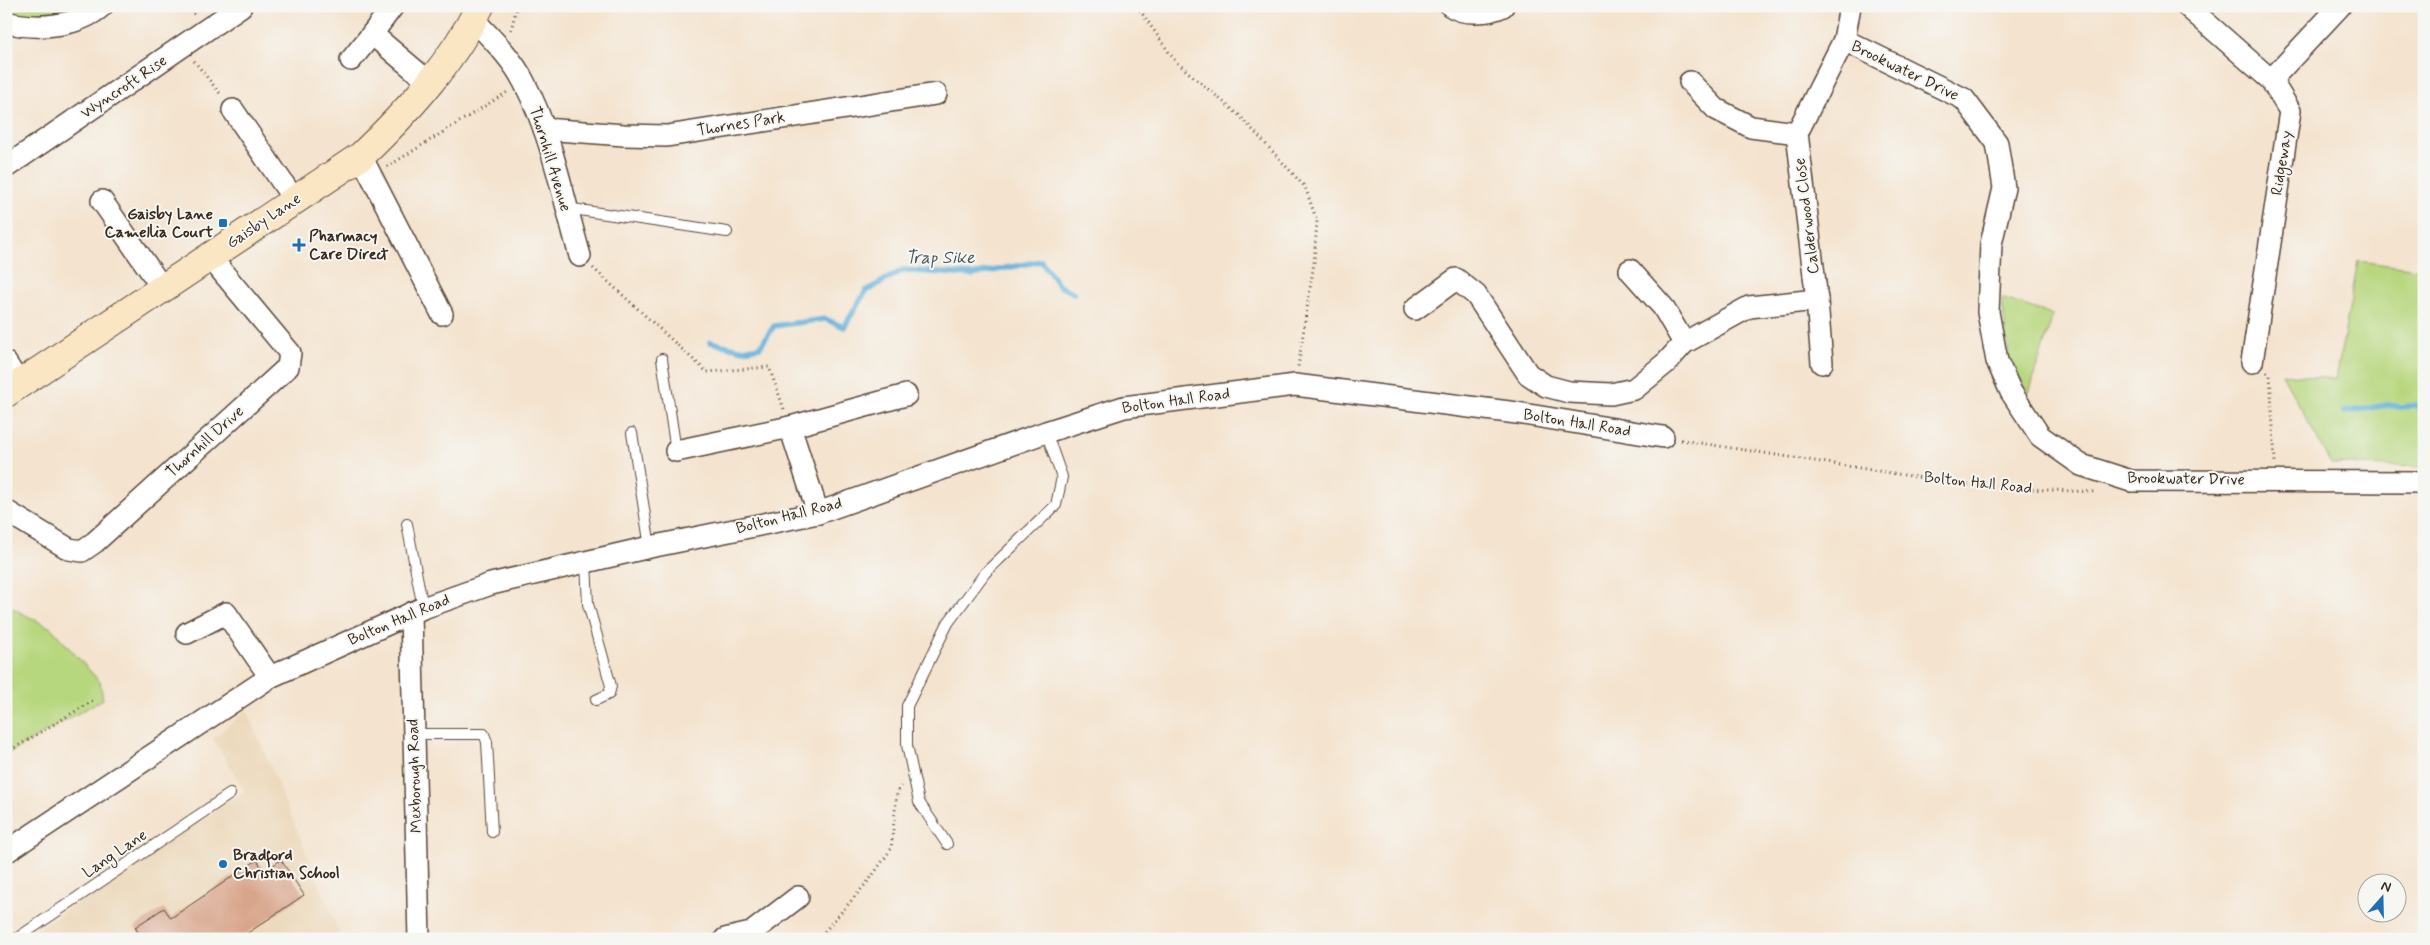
<svg xmlns="http://www.w3.org/2000/svg" width="2430" height="945" font-family="Mynerve,sans-serif">
<style>
.built{fill:#ecd8ba}
.green{fill:#b7d77e;stroke:#79804e}
.lines{fill:none;stroke-linecap:round;stroke-linejoin:round}
.stream{stroke:#5eafd9;stroke-width:5.5}
.building{fill:#d8a58b}
.lane-casing{stroke:#574638;stroke-width:12}
.street-casing{stroke:#574638;stroke-width:24}
.secondary-casing{stroke:#574638;stroke-width:30}
.path{stroke:#574638;stroke-width:3;stroke-dasharray:1 4;stroke-linecap:butt}
.lane{stroke:#fff;stroke-width:10}
.street{stroke:#fff;stroke-width:21}
.secondary{stroke:#fbe6c4;stroke-width:28}
.poi-dot{fill:#1f6fb2;stroke:#f6f6f2;stroke-width:2}
.labels{text-anchor:middle;dominant-baseline:central;stroke-width:4;stroke-linejoin:round;paint-order:stroke}
.street-label{font-size:16px;fill:#3b2a1e;stroke:#f6f6f2}
.poi-label{font-size:16px;font-weight:bold;fill:#3b2a1e;stroke:#f6f6f2;text-anchor:start}
.water-label{font-size:18px;font-style:italic;fill:#47595f;stroke:#f6f6f2}
</style>
<rect width="100%" height="100%" fill="#f6f6f2"/>
<filter id="ink" filterUnits="userSpaceOnUse"><feTurbulence type="fractalNoise" baseFrequency=".02" numOctaves="2"/><feDisplacementMap in="SourceGraphic" scale="10" xChannelSelector="R" yChannelSelector="G"/><feConvolveMatrix kernelMatrix="1 2 1 2 8 2 1 2 1" color-interpolation-filters="sRGB"/></filter>
<filter id="wash" filterUnits="userSpaceOnUse"><feTurbulence type="fractalNoise" baseFrequency=".0096" numOctaves="4" result="noise"/><feDisplacementMap in="SourceGraphic" scale="20" xChannelSelector="R" yChannelSelector="G"/><feGaussianBlur stdDeviation="1.12" result="paint"/><feColorMatrix in="noise" values="0 0 0 0 0 0 0 0 0 0 0 0 0 0 0 0 0 1.4 0 .05"/><feComposite in="paint" operator="in"/></filter>
<g filter="url(#wash)">
<rect width="100%" height="100%" fill="#f4e3ce"/>
<path class="built" d="M 247,710 L 342,939 L 25,937 L 245,791 L 213,739 Z"/>
<g class="green">
<path d="M 6,6 L 102,6 L 99,9 L 6,22 Z"/>
<path d="M 2358,261 L 2424,270 L 2424,467 L 2331,464 L 2282,374 L 2336,379 Z"/>
<path d="M 2002,298 L 2053,315 L 2029,393 L 2009,360 Z"/>
<path d="M 6,605 L 51,628 L 100,682 L 103,699 L 6,755 Z"/>
</g>
<g class="lines">
<g class="stream">
<path d="M 710,342 L 744,350 L 760,347 L 774,326 L 825,319 L 844,327 L 866,291 L 903,270 L 972,275 L 1041,261 L 1059,286 L 1074,293"/>
<path d="M 2345,412 L 2388,405 L 2400,407 L 2424,405"/>
</g>
</g>
<g id="blocks">
<path class="building" d="M 257,860 L 264,871 L 281,860 L 304,895 L 239,939 L 142,939 L 135,927 L 164,908 L 171,918 Z"/>
</g>
</g>
<g filter="url(#ink)">
<use href="#blocks" fill-opacity="0" stroke="#574638" stroke-width="1"/>
<g class="lines">
<g class="lane-casing">
<g id="lane">
<path d="M 566,208 L 727,232"/>
<path d="M 662,359 L 676,451"/>
<path d="M 632,433 L 650,547"/>
<path d="M 407,524 L 423,608"/>
<path d="M 586,562 L 588,604 L 611,686 L 609,694 L 596,700"/>
<path d="M 414,734 L 484,734 L 487,742 L 492,832"/>
<path d="M 947,844 L 919,802 L 907,745 L 907,706 L 948,623 L 985,573 L 1056,505 L 1062,477 L 1046,432"/>
<path d="M 16,939 L 230,794"/>
</g>
</g>
<g class="street-casing">
<g id="street">
<path d="M 393,6 L 372,34 L 430,83"/>
<path d="M 1451,6 C 1464,15 1489,13 1503,6"/>
<path d="M 1850,6 L 1844,40 L 1964,99 L 1997,143 L 2004,188 L 1991,244 L 1988,312 L 1997,361 L 2011,392 L 2040,436 L 2081,465 L 2131,481 L 2424,482"/>
<path d="M 2187,6 L 2271,80 L 2290,111 L 2252,362"/>
<path d="M 474,20 C 492,39 512,58 524,82 C 552,135 563,198 580,256"/>
<path d="M 6,22 C 36,30 78,27 102,6"/>
<path d="M 351,60 L 372,34"/>
<path d="M 2271,80 L 2340,6"/>
<path d="M 1690,82 L 1716,109 L 1751,127 L 1797,133"/>
<path d="M 233,110 L 295,201"/>
<path d="M 544,129 L 624,135 L 667,136 L 936,94"/>
<path d="M 361,156 L 442,314"/>
<path d="M 6,167 L 241,6"/>
<path d="M 102,201 L 163,289"/>
<path d="M 1630,270 L 1663,307 L 1684,343"/>
<path d="M 1415,309 L 1456,279 L 1476,295 L 1528,374 L 1546,386 L 1569,392 L 1611,394 L 1634,389 L 1667,362 L 1684,343 L 1749,307 L 1817,300"/>
<path d="M 6,363 L 20,385"/>
<path d="M 1822,363 L 1817,300 L 1797,133 L 1844,40"/>
<path d="M 790,427 L 818,513"/>
<path d="M 676,451 L 790,427 L 906,395"/>
<path d="M 6,511 L 69,549 L 82,551 L 95,542 L 288,367 L 290,353 L 210,257"/>
<path d="M 411,613 L 419,939"/>
<path d="M 187,633 L 226,613 L 270,677"/>
<path d="M 6,852 L 270,677 L 423,608 L 491,584 L 650,547 L 818,513 L 1046,432 L 1124,407 L 1295,385 L 1517,413 L 1663,437"/>
<path d="M 725,939 L 751,933 L 798,897"/>
</g>
</g>
<g class="secondary-casing">
<path id="secondary" d="M 6,393 L 361,156 C 407,112 452,63 480,6"/>
</g>
<g class="path">
<path d="M 180,6 L 194,14"/>
<path d="M 1137,6 L 1175,61 L 1240,116 L 1305,187 L 1317,221 L 1314,263 L 1298,367"/>
<path d="M 511,30 L 517,6"/>
<path d="M 194,61 L 222,96"/>
<path d="M 387,167 L 509,91"/>
<path d="M 593,268 L 707,372 L 769,367 L 784,409"/>
<path d="M 2267,372 L 2270,375 L 2275,462"/>
<path d="M 1681,440 L 1980,487 L 2096,492"/>
<path d="M 6,753 L 94,700"/>
<path d="M 818,939 L 870,879 L 891,849 L 897,793 L 901,786"/>
</g>
<use href="#lane" class="lane"/>
<use href="#street" class="street"/>
<use href="#secondary" class="secondary"/>
</g>
</g>
<g class="poi-dot">
<rect x="218" y="218" width="10" height="10" rx="2.5"/>
<path d="M296.5 237.5h5v5h5v5h-5v5h-5v-5h-5v-5h5z"/>
<circle cx="223" cy="864" r="5"/>
</g>
<g class="labels">
<g class="street-label">
<text transform="translate(1905 71) rotate(26)">Brookwater Drive</text>
<text transform="translate(124 87) rotate(-34)">Wyncroft Rise</text>
<text transform="translate(741 124) rotate(-9)">Thornes Park</text>
<text transform="translate(550 159) rotate(73)">Thornhill Avenue</text>
<text transform="translate(2282 163) rotate(-81)">Ridgeway</text>
<text transform="translate(1807 216) rotate(-97)">Calderwood Close</text>
<text transform="translate(264 221) rotate(-34)">Gaisby Lane</text>
<text transform="translate(1176 401) rotate(-8)">Bolton Hall Road</text>
<text transform="translate(1577 423) rotate(9)">Bolton Hall Road</text>
<text transform="translate(205 442) rotate(-42)">Thornhill Drive</text>
<text transform="translate(2186 479) rotate(1)">Brookwater Drive</text>
<text transform="translate(1978 483) rotate(6)">Bolton Hall Road</text>
<text transform="translate(789 516) rotate(-14)">Bolton Hall Road</text>
<text transform="translate(399 620) rotate(-23)">Bolton Hall Road</text>
<text transform="translate(415 776) rotate(-92)">Mexborough Road</text>
<text transform="translate(115 854) rotate(-34)">Lang Lane</text>
</g>
<g class="poi-label">
<text x="213" y="214" text-anchor="end">Gaisby Lane<tspan x="213" dy="18">Camellia Court</tspan></text>
<text x="309" y="236">Pharmacy<tspan x="309" dy="18">Care Direct</tspan></text>
<text x="233" y="855">Bradford<tspan x="233" dy="18">Christian School</tspan></text>
</g>
<g class="water-label">
<text x="940" y="258">Trap Sike</text>
</g>
</g>
<rect width="2430" height="945" fill="none" stroke="#f6f6f2" stroke-width="25"/>
<g transform="translate(2382 898) rotate(20)"><circle r="24" fill="#f6f6f2" stroke="#aba49d"/>
<path d="M0-4L9 19L0 12L-9 19Z" fill="#1f6fb2"/>
<text y="-8" font-size="14" font-weight="bold" text-anchor="middle" fill="#3b2a1e">N</text>
</g>
</svg>
